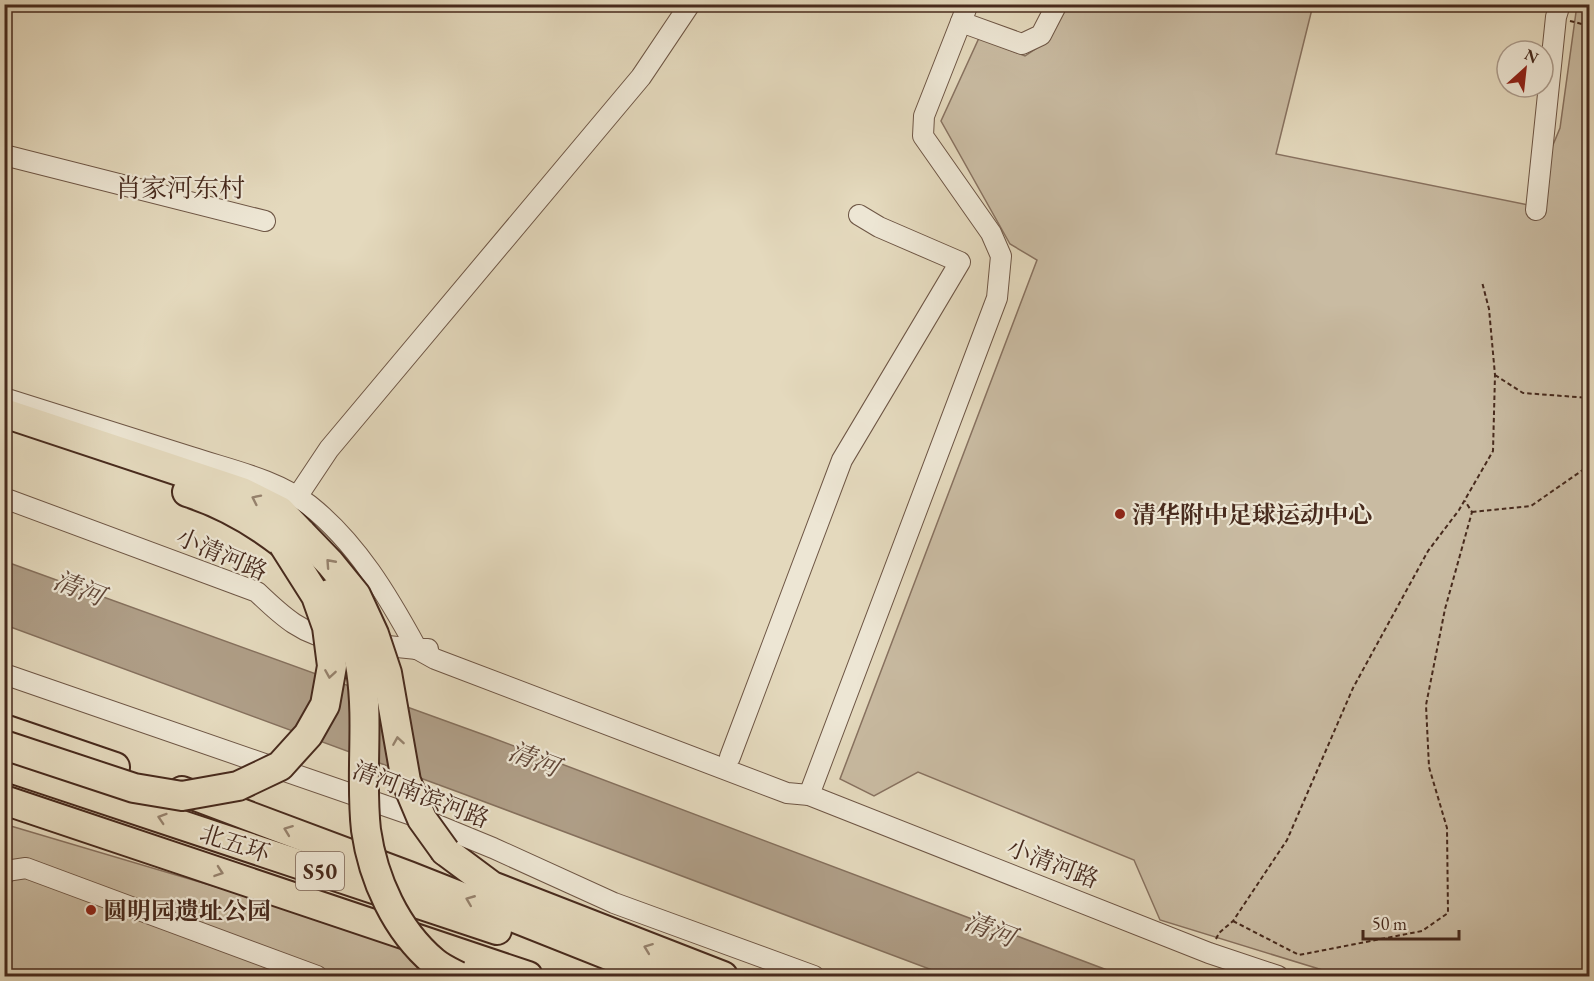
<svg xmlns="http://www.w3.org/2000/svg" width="1594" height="981" font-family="'EB Garamond','Noto Serif SC',serif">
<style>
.green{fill:#c9bba2;stroke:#887260;stroke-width:1.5}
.water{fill:#af9e87;stroke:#85705d;stroke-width:1.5}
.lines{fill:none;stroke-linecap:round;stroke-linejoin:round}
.minor-casing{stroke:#6e5645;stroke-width:22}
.highway-casing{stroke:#472a1d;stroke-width:32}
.path{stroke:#472a1d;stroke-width:2;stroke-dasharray:4.5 3;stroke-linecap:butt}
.minor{stroke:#ede6d4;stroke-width:20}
.highway{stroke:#e4d9bd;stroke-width:28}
.highway-bridge-casing{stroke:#472a1d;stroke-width:32;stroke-linecap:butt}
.highway-bridge{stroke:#e4d9bd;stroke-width:28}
.oneway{stroke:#96826d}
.poi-dot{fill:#8f2418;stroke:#ede6d4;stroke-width:2}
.labels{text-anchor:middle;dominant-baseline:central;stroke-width:4.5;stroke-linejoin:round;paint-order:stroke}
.shield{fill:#ede6d4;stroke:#796254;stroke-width:1.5}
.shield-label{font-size:22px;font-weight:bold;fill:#472a1d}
.poi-label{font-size:24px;font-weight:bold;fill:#472a1d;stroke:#ede6d4;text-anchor:start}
.street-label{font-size:24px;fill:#472a1d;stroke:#ede6d4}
.neighbourhood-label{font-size:26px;fill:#472a1d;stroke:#ede6d4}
.water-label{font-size:26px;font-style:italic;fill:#614738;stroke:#ede6d4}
</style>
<rect width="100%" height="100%" fill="#e4d9bd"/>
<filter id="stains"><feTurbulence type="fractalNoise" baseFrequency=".00333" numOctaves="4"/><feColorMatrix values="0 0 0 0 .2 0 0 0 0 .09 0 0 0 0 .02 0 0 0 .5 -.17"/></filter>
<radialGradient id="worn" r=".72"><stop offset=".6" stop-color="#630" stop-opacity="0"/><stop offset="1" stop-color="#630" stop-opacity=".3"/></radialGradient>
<g class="green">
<path d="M 1068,5 L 1313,5 L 1276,154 L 1528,205 L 1560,128 L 1577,5 L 1589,5 L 1589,976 L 1342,976 L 1160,920 L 1134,860 L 918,772 L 874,796 L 840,779 L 1037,260 L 1010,244 L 941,121 L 979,38 L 1025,56 L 1049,40 Z"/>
<path d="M 4,824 L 392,939 L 419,969 L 428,976 L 5,976 Z"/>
</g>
<path class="water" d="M 4,561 L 490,737 L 1123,976 L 948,976 L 461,793 L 5,625 Z"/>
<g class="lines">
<g class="minor-casing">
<g id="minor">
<path d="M 961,22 L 1022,44 L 1041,35 L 1057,4"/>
<path d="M 4,155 L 265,221"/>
<path d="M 1536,210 L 1556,17 L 1560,4"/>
<path d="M 4,398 C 67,418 129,438 191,457 C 230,470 276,479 309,505 C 357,543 388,596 417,649"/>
<path d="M 297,497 L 329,449 L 641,77 L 690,4"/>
<path d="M 4,498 L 257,592 C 282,616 303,636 339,640"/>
<path d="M 368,644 L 417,649 L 428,649"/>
<path d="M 417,649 L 435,659 L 787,793 L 809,795 L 1209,953 L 1278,976"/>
<path d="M 4,674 L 415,816 L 493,848 L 614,903 L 814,976"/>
<path d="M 730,757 L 842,460 L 960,262 L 879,227 L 859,215"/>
<path d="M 809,795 L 997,298 L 1001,256 L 991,233 L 923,136 L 924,116 L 968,4"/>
<path d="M 4,875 L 6,871 L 26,868 L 317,976"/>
</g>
</g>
<g class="highway-casing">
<g id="highway">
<path d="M 4,413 L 242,492 L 280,511 L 302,534"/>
<path d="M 187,492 C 221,503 255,522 283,544"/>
<path d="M 4,729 L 115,767"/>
<path d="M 4,766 L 497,930"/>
<path d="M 182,791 L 409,876 L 661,976"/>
<path d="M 4,800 L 528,976"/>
<path d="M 445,851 L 492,886 L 723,976"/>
</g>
</g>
<g class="path">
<path d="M 1570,21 L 1590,26"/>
<path d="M 1495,375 L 1523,393 L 1590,398"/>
<path d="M 1472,512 L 1531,506 L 1590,465"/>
<path d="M 1233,921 L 1299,955 L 1422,931 L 1448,913 L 1447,828 L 1429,767 L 1426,705 L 1445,609 L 1472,512 L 1465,501"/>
<path d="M 1216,939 L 1219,933 L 1233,921 L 1287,840 L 1353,688 L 1428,551 L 1459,510 L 1493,451 L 1495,375 L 1489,309 L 1482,282"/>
</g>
<use href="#minor" class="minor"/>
<use href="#highway" class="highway"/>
<g class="highway-bridge-casing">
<g id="highway-bridge">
<path d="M 302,534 L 330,563 L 356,595 L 374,634 L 387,673 L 406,781 L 422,819 L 445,851"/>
<path d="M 329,594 C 342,618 357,642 361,670 C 369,723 360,777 366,830 C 373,879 396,930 434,962 C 441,968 450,972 458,976"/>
<path d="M 4,745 L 134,788 L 182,796 L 238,786 L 280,766 L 308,735 L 325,705 L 332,666 L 327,627 L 316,596 L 283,544"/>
</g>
</g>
<use href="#highway-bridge" class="highway-bridge"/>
</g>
<defs><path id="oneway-chevron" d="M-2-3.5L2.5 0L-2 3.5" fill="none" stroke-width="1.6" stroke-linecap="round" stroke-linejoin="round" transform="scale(1.5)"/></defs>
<g class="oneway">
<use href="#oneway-chevron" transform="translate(256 499) rotate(-154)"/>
<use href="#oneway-chevron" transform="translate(330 563) rotate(-132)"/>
<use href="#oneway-chevron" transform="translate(330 674) rotate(99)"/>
<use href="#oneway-chevron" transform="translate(398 741) rotate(-99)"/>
<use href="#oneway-chevron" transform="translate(162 818) rotate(-162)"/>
<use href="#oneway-chevron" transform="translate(288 830) rotate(-159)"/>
<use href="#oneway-chevron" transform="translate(219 872) rotate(19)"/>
<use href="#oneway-chevron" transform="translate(470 900) rotate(-158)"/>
<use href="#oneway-chevron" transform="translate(648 948) rotate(-159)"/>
</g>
<g class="poi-dot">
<circle cx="1120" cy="514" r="6"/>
<circle cx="91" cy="910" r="6"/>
</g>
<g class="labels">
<rect class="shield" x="296" y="852" width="48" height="38" rx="4.5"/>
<g class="shield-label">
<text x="320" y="871">S50</text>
</g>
<g class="poi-label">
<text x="1132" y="514">清华附中足球运动中心</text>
<text x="103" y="910">圆明园遗址公园</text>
</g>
<g class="street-label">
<text transform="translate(222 554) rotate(23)">小清河路</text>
<text transform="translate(421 794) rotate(21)">清河南滨河路</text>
<text transform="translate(235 843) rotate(18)">北五环</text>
<text transform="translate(1053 863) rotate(21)">小清河路</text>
</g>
<g class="neighbourhood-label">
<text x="180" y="188">肖家河东村</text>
</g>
<g class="water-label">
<text transform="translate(79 588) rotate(21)">清河</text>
<text transform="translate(534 759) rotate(21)">清河</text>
<text transform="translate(990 929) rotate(21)">清河</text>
</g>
</g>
<rect width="1594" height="981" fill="none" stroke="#e4d9bd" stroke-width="24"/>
<rect x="6" y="6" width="1582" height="969" fill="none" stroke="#472a1d" stroke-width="3"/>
<rect x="12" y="12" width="1570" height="957" fill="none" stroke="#472a1d" stroke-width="1.5"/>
<g transform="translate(1525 69) rotate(27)"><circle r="28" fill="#ede6d4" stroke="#ab9b8b" stroke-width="1.5"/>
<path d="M0-4.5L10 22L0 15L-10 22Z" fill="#8f2418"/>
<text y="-9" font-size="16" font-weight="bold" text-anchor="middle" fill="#472a1d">N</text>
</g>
<path d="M1363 930v9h96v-9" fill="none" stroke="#472a1d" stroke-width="3"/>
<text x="1372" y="930" font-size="18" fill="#472a1d" stroke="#ede6d4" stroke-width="4.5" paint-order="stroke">50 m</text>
<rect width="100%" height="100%" filter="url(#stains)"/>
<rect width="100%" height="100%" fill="url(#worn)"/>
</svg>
